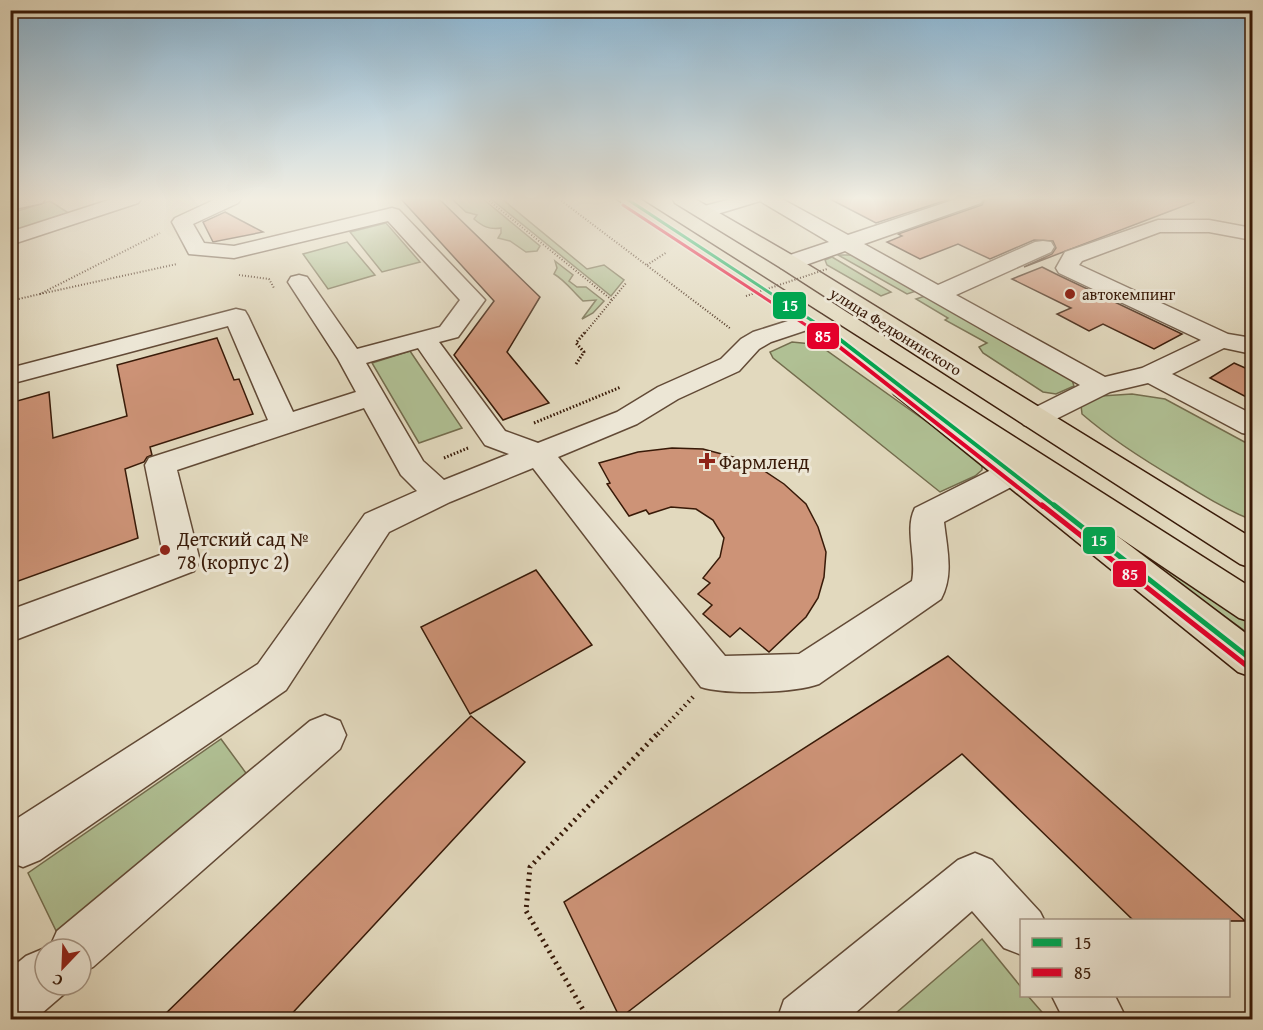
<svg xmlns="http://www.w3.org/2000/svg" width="1263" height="1030" font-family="'Gentium Book Plus',serif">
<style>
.green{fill:#b0c094;stroke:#746d4e;stroke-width:1.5}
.building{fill:#cd9377;stroke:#381a08;stroke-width:1.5}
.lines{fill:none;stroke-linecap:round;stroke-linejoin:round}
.minor-casing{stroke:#624a36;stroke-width:3}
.major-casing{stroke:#381a08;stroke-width:3}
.highway-casing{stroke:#381a08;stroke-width:3}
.path-far3{stroke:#381a08;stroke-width:2;stroke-dasharray:1 2;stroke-linecap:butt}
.path-far2{stroke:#381a08;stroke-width:3;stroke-dasharray:1.5 2;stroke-linecap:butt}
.path-far1{stroke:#381a08;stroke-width:4.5;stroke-dasharray:1.5 4;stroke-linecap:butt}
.path{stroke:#381a08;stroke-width:5;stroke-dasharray:2 4.5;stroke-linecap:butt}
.minor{fill:#ece6d5;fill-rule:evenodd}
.major{fill:#e2d9be;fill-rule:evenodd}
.highway{fill:#e2d9be;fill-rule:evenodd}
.path-bridge{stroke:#381a08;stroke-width:2;stroke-dasharray:1 2;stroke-linecap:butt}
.bus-1-far2-casing{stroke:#ece6d5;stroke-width:6}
.bus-1-far1-casing{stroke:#ece6d5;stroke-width:8}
.bus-1-casing{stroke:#ece6d5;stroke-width:10}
.bus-2-far2-casing{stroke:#ece6d5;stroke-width:6}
.bus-2-far1-casing{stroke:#ece6d5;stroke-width:8}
.bus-2-casing{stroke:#ece6d5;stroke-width:10}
.bus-1-far2{stroke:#00a651;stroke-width:3}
.bus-1-far1{stroke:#00a651;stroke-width:4}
.bus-1{stroke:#00a651;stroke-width:5}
.bus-2-far2{stroke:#e4002b;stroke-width:3}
.bus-2-far1{stroke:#e4002b;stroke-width:4}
.bus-2{stroke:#e4002b;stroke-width:5}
.poi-dot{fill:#8f2418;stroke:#ece6d5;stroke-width:2}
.labels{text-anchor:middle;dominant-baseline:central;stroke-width:6;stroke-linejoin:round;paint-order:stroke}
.far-poi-label{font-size:16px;fill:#381a08;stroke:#ece6d5;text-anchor:start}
.far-street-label{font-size:16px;fill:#381a08;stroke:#ece6d5}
.poi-label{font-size:20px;fill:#381a08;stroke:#ece6d5;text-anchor:start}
.line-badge{stroke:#ece6d5;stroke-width:2}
.badge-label{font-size:16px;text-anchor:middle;font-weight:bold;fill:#fff}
</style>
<rect width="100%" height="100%" fill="#e2d9be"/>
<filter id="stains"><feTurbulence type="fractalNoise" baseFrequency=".00333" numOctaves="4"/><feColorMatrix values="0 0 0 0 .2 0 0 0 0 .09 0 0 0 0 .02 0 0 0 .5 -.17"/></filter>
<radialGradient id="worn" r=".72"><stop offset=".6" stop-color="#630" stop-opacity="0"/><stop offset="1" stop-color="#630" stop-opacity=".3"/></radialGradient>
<g class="green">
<path d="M 452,199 L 483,199 L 540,246 L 537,251 L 526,252 L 510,241 L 498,238 L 501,233 L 501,228 C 489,230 482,226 474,219 L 477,215 L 466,212 Z"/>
<path d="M 491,199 L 502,199 L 587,269 L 604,265 L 624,280 L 611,296 Z"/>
<path d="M 50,201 L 70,214 L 18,231 L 11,225 L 11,213 Z"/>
<path d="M 386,223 L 420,262 L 382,272 L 350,232 Z"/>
<path d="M 347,242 L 375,275 L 328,289 L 303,254 Z"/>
<path d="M 838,255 L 854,255 L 916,291 L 907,294 Z"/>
<path d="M 832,257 L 891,292 L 881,296 L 827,265 L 825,260 Z"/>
<path d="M 555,261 L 573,275 L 569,281 L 577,287 L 586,287 L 604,301 L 593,313 L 582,319 L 596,300 L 583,301 C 573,292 566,281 554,274 L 557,268 Z"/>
<path d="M 925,296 L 1072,380 L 1074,386 L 1056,394 L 1043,392 L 983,353 L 979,347 L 987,343 L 945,320 L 948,318 L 916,299 Z"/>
<path d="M 792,342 L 812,344 L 823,348 L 972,454 L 982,464 L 982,470 L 975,476 L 940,492 L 773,358 L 770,352 Z"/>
<path d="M 410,351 L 462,428 L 419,443 L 372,363 Z"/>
<path d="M 1132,394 L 1165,399 L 1252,446 L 1252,520 C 1226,510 1203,495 1178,480 C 1144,460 1112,440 1082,414 L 1081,405 L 1101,396 Z"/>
<path d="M 1086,512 L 1252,625 L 1252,636 L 1082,513 Z"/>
<path d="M 221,739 L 254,784 L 62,943 L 28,873 Z"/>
<path d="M 982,939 L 1021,987 L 1022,996 L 1028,996 L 1048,1019 L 889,1019 Z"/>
</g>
<g class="building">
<path d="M 401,199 L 439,199 L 540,297 L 507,352 L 549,403 L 503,420 L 454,355 L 494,301 Z"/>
<path d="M 830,199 L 950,199 L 876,223 Z"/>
<path d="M 985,199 L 1194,199 L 1194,202 L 1024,267 L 1052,254 L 1056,248 L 1053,241 L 1034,240 L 990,259 L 958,244 L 920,259 L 887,242 L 902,236 L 898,234 L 982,205 Z"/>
<path d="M 225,212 L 263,232 L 213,242 L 203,222 Z"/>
<path d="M 1042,267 L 1058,275 L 1182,334 L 1154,349 L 1103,324 L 1089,331 L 1057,314 L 1071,308 L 1012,279 Z"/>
<path d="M 217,338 L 234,380 L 239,379 L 253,414 L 150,447 L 152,455 L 147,457 L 144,462 L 125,469 L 138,538 L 10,584 L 10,403 L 49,392 L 53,438 L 127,416 L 117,365 Z"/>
<path d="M 1234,363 L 1252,371 L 1252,400 L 1210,378 Z"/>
<path d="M 672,448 L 703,449 L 733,457 L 760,468 L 784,484 L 806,504 L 818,527 L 826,552 L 824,577 L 818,598 L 806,617 L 769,652 L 740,628 L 730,637 L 703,614 L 712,605 L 698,594 L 710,583 L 703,578 L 720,557 L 724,538 L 713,520 L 696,509 L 671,507 L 649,514 L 646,510 L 629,516 L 607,484 L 610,483 L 599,463 L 638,452 Z"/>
<path d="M 536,570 L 592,645 L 470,714 L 421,627 Z"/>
<path d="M 948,656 L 1245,921 L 1134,921 L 962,754 L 620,1018 L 564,902 Z"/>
<path d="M 471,716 L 525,762 L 286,1020 L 159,1020 Z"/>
</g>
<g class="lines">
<g class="minor-casing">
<g id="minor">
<path d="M 10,199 L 45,199 L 42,203 L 10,210 Z"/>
<path d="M 112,199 L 141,199 L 138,203 L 10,245 L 10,232 Z"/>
<path d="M 216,199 L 241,199 L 238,203 L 193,224 L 204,243 L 234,246 L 392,208 L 399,210 L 485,300 L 458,337 L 439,342 L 505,431 L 538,443 L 617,412 L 658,387 L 721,359 L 741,339 L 753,332 L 813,313 L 822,315 L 825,320 L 822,325 L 771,342 L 759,349 L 739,371 L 678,399 L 637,424 L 558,457 L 725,656 L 799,654 L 912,581 C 917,558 904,529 915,508 L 1001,465 L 1012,462 L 1023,465 L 1028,473 L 1023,481 L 944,522 C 947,549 954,575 941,599 L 819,684 C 795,693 725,695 701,687 L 533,468 L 450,502 L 389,532 L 286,690 L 40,860 L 23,867 L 10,862 L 10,823 L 258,664 L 365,514 L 417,491 L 401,475 L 364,408 L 177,470 L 200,561 L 194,571 L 10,642 L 10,610 L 163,554 L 145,465 L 149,458 L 268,420 L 228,326 L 10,384 L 10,368 L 236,309 L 245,311 L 248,316 L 293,412 L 356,392 L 338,359 L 288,282 L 291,277 L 299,275 L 307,277 L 357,349 L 440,327 L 460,300 L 388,221 L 234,258 L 189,254 L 172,222 L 175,218 ZM 418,348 L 485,445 L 509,454 L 444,480 L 423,461 L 366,363 Z"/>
<path d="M 731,199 L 782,199 L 848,235 L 956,199 L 983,199 L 981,203 L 864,244 L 938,285 L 1035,242 L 1043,241 L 1051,242 L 1054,247 L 1051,252 L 956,295 L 1105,377 L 1142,368 L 1201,340 L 1059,273 L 1056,268 L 1065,252 L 1158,220 L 1209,220 L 1252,228 L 1252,240 L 1209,232 L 1160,232 L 1082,261 L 1079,265 L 1228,334 L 1252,338 L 1252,354 L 1224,348 L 1172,374 L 1252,414 L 1252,435 L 1242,433 L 1148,383 L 1110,392 L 1044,425 L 1034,428 L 1024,425 L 1020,419 L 1024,413 L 1080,385 L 845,251 L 797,268 L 789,270 L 781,268 L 778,263 L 781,258 L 829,242 L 760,201 L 704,218 L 697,216 L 694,212 L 697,208 Z"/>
<path d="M 325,715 L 340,721 L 346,735 L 340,749 L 93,967 L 81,973 L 81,949 L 49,949 L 57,931 L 310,721 Z"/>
<path d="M 975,853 L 992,860 L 1040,912 L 1044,920 L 1022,920 L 1022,955 L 1004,948 L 972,911 L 847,1020 L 777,1020 L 784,1000 L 958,860 Z"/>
<path d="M 45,948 L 45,985 L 67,985 L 64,994 L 34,1020 L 10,1020 L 10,969 L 26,956 Z"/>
<path d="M 1052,996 L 1115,996 L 1127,1020 L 1064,1020 Z"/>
</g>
</g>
<g class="major-casing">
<path id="major" d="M 904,380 L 914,382 L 1252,638 L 1252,677 L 1238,672 L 894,394 L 890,388 L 894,382 Z"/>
</g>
<g class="highway-casing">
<g id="highway">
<path d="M 617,199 L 640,199 L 1252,588 L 1252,622 L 1239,618 Z"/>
<path d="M 673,199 L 695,199 L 797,258 L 1252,538 L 1252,568 L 1240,564 L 781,268 L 675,203 Z"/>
</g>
</g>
<g class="path-far3">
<path d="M 487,199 L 612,300"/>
<path d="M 559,199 L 731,329"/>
<path d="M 647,265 L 667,252"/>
<path d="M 239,275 L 269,279 L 274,288"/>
<path d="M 40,294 L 177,264"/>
<path d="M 10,301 L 40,294 L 160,233"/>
<path d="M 585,333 L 626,283"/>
</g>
<g class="path-far2">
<path d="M 576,364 L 584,352 L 576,343 L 586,331"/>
<path d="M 534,423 L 621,387"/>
<path d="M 444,458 L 468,448"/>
</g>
<path class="path-far1" d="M 658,734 L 693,697"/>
<path class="path" d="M 589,1020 L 526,911 L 530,867 L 659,732"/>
<use href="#minor" class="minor"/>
<use href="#major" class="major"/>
<use href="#highway" class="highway"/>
<path class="path-bridge" d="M 746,296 L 827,269"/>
<g class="bus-1-far2-casing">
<path id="bus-1-far2" d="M 627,199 L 831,333"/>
</g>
<g class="bus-1-far1-casing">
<path id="bus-1-far1" d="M 829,331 L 1056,507"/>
</g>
<g class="bus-1-casing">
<path id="bus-1" d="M 1054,505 L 1252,660"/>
</g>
<g class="bus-2-far2-casing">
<path id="bus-2-far2" d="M 623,205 L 818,333"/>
</g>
<g class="bus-2-far1-casing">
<path id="bus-2-far1" d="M 816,331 L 837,345 L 1043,507"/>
</g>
<g class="bus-2-casing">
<path id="bus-2" d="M 1042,505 L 1247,666"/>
</g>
<use href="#bus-1-far2" class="bus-1-far2"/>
<use href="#bus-1-far1" class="bus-1-far1"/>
<use href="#bus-1" class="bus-1"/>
<use href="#bus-2-far2" class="bus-2-far2"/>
<use href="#bus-2-far1" class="bus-2-far1"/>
<use href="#bus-2" class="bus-2"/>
</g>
<linearGradient id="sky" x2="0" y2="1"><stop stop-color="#88b6d6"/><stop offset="0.58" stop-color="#f2eee2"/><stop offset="1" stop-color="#f2eee2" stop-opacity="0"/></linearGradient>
<rect width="1263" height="343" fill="url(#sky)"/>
<g class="poi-dot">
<circle cx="1070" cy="294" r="6"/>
<path d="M704 452h6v6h6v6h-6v6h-6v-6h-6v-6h6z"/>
<circle cx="165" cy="550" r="6"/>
</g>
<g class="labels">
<g class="far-poi-label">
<text x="1082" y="294">автокемпинг</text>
</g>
<g class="far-street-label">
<text transform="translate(896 331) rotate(32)">улица Федюнинского</text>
</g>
<g class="poi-label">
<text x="719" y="461">Фармленд</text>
<text x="177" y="538">Детский сад №<tspan x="177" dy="23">78 (корпус 2)</tspan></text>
</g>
</g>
<g class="line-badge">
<rect x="772" y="291" width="35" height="29" rx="6" fill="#00a651"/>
<rect x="806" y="322" width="34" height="28" rx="6" fill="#e4002b"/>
<rect x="1082" y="526" width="34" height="29" rx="6" fill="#00a651"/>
<rect x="1112" y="560" width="35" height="28" rx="6" fill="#e4002b"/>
</g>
<g class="badge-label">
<text x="790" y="311">15</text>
<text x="823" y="342">85</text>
<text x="1099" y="546">15</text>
<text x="1130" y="580">85</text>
</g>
<rect width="1263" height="1030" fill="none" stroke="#e2d9be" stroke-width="36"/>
<rect x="12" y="12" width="1239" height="1006" fill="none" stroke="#381a08" stroke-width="3"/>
<rect x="18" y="18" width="1227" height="994" fill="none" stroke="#381a08" stroke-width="1.5"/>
<rect x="1020" y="919" width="210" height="78" fill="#ece6d5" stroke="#a49483" stroke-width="1.5"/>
<rect x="1032" y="938" width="30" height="9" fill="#00a651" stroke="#a49483" stroke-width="1.5"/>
<text x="1074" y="949" font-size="18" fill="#381a08">15</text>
<rect x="1032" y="968" width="30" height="9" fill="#e4002b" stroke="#a49483" stroke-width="1.5"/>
<text x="1074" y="979" font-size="18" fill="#381a08">85</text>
<g transform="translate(63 967) rotate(203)"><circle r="28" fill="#ece6d5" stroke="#a49483" stroke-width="1.5"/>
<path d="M0-4.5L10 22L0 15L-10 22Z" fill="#8f2418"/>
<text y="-9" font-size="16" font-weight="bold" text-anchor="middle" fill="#381a08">С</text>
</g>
<rect width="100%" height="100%" filter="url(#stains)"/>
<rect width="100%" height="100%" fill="url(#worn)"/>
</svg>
